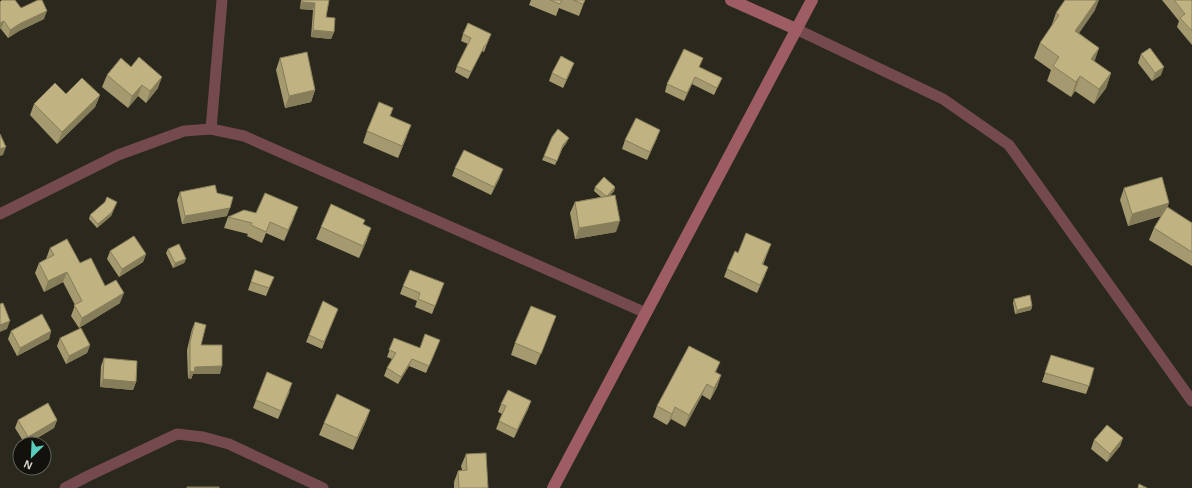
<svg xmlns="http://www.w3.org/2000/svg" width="1192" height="488" font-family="Helvetica,sans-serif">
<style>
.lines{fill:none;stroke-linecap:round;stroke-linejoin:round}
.street{stroke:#744a4e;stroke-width:11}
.secondary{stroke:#9e5c63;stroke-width:12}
.wall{fill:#a59a6f}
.shaded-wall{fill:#867d5a}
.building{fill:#c0b381;stroke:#867d5a}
</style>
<rect width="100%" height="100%" fill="#2b281d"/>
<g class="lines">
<g class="street">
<path d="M 796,29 L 943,99 L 1009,145 L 1192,401"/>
<path d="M 211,129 L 222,0"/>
<path d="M 0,214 L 118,155 L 184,131 L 211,129 L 244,136 L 646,313"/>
<path d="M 65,488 L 88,476 L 177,434 L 203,437 L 229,444 L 323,488"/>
</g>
<g class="secondary">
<path d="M 731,0 L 796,29"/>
<path d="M 553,488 L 812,0"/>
</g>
</g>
<g class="wall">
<path d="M 301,0 L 329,0 L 326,17 L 334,32 L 331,39 L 311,37 L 313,10 L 300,9 Z"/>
<path d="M 531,0 L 585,0 L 579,16 L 559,8 L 556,16 L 529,5 Z"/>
<path d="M 1162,0 L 1192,0 L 1192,45 L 1177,27 L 1179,21 Z"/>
<path d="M 0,2 L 21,8 L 44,19 L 19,31 L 8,38 L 1,29 Z"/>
<path d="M 1095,10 L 1079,33 L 1099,48 L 1094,61 L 1111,73 L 1106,88 L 1094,104 L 1075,91 L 1071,97 L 1047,81 L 1051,70 L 1034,58 L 1040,43 L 1051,27 L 1056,13 Z"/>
<path d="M 463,34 L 491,34 L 484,52 L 482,51 L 468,79 L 455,72 L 457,66 L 468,44 L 461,41 Z"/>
<path d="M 1141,54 L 1161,75 L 1152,81 L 1138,63 Z"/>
<path d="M 280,58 L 315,90 L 311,102 L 285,108 L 276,70 Z"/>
<path d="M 131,67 L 158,88 L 146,103 L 138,96 L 128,108 L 102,87 L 107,75 Z"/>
<path d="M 700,67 L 722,78 L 714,95 L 692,84 L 684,101 L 665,92 L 667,84 Z"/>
<path d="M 571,71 L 563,88 L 549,81 L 552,73 Z"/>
<path d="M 66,94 L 100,95 L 95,107 L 57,144 L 30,115 L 34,104 Z"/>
<path d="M 391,116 L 407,136 L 398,158 L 363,143 L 367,131 Z"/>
<path d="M 657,138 L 647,160 L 622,149 L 625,140 Z"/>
<path d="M 567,142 L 562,149 L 555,165 L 542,160 L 544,156 Z"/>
<path d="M 455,168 L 500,177 L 491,195 L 452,176 Z"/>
<path d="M 595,187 L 615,187 L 614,191 L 610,196 L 616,232 L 575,239 L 570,213 L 575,202 L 601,197 L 594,191 Z"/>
<path d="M 1124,188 L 1168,207 L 1192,223 L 1192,266 L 1149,240 L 1154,228 L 1161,216 L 1128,226 L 1120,200 Z"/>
<path d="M 180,192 L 227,216 L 182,224 L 177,200 Z"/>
<path d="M 117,202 L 111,216 L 97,228 L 89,219 L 90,215 Z"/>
<path d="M 256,213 L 294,218 L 284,241 L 266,233 L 262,243 L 247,236 L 248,234 L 224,228 L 228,217 Z"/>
<path d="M 363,225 L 367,240 L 359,258 L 316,239 L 321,227 Z"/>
<path d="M 771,244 L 763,265 L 768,267 L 765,275 L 757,293 L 724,277 L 727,269 L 738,253 Z"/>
<path d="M 50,248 L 80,263 L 105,286 L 120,303 L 79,328 L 71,316 L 75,305 L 63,282 L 44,292 L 35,273 L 39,263 L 46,259 Z"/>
<path d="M 168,249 L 186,259 L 184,263 L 173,268 L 166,253 Z"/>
<path d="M 110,251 L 146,254 L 143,262 L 119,277 L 107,259 Z"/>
<path d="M 255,270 L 274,277 L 266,296 L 248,290 Z"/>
<path d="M 403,286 L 441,291 L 432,314 L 415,307 L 417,301 L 400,294 Z"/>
<path d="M 1014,299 L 1032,306 L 1031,310 L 1015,314 L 1013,303 Z"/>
<path d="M 335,316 L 322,349 L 306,342 L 309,335 Z"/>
<path d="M 556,316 L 536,365 L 511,355 L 515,343 Z"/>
<path d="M 195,322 L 201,345 L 220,374 L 193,374 L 191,379 L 188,378 L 187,350 L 192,329 Z"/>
<path d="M 11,331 L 51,331 L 49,339 L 17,356 L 8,339 Z"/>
<path d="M 60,338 L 90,345 L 87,353 L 66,364 L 57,346 Z"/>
<path d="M 394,338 L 420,348 L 440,340 L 426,373 L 409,366 L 398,384 L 384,376 L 387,368 L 392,359 L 387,357 Z"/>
<path d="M 1051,355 L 1089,386 L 1086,394 L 1042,382 Z"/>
<path d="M 104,358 L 136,382 L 133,390 L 100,387 L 101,366 Z"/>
<path d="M 720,362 L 716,372 L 721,375 L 717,387 L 710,400 L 702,395 L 685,427 L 671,419 L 667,425 L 653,417 L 657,406 Z"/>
<path d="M 290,391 L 278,419 L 253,408 L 256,400 Z"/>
<path d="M 531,401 L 528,409 L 514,438 L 496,429 L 502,414 L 498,412 L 501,404 Z"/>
<path d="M 370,410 L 366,421 L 353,450 L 319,435 L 324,423 Z"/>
<path d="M 18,420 L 57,420 L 54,428 L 27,444 L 25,444 L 15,428 Z"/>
<path d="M 1123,438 L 1120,446 L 1107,462 L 1091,449 L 1094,440 Z"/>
<path d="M 466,454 L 488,488 L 454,488 L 454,482 L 458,471 L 462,470 L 461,466 Z"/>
</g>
<g class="shaded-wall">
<path d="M 1097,0 L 1099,0 L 1095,10 L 1070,46 L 1075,31 Z"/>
<path d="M 302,2 L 315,3 L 313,10 L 300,9 Z"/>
<path d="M 47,11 L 44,19 L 19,31 L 8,38 L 10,30 L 21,23 Z"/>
<path d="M 4,21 L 1,29 L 0,29 L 0,23 Z"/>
<path d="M 313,30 L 334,32 L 331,39 L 311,37 Z"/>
<path d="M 1099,48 L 1094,63 L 1091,59 Z"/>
<path d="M 574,63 L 571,71 L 563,88 L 566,80 Z"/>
<path d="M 1164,67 L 1161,75 L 1152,81 L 1155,73 Z"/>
<path d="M 1111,73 L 1106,88 L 1094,104 L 1099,89 Z"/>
<path d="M 1080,76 L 1075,91 L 1071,97 L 1076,82 Z"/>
<path d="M 162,77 L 158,88 L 146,103 L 150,91 Z"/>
<path d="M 695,77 L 692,84 L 684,101 L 687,93 Z"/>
<path d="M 142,85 L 138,96 L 128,108 L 132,96 Z"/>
<path d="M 315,90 L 311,102 L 285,108 L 289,96 Z"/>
<path d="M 100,95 L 95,107 L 57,144 L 62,132 Z"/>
<path d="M 411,125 L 407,136 L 398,158 L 402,146 Z"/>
<path d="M 660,130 L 657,138 L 647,160 L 650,152 Z"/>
<path d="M 569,138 L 567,142 L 562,149 L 555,165 L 563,145 Z"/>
<path d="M 6,147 L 3,155 L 0,156 L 0,149 Z"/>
<path d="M 503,169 L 500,177 L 491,195 L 494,187 Z"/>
<path d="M 615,187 L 614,191 L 605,201 L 606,197 Z"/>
<path d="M 117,202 L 111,216 L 97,228 L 98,224 Z"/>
<path d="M 1169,203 L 1165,215 L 1128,226 L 1132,214 Z"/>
<path d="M 298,207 L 294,218 L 284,241 L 288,230 Z"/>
<path d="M 230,208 L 227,216 L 182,224 L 185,216 Z"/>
<path d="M 620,221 L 616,232 L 575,239 L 579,228 Z"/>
<path d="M 371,228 L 367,240 L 359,258 L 363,246 Z"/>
<path d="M 146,254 L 143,262 L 119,277 L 122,269 Z"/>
<path d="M 186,259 L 184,263 L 173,268 L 175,263 Z"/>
<path d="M 768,267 L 765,275 L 757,293 L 760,285 Z"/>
<path d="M 67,272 L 63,282 L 44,292 L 48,281 Z"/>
<path d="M 124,293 L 120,303 L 79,328 L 82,318 Z"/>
<path d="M 1032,306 L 1031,310 L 1015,314 L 1017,310 Z"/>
<path d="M 556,316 L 551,328 L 536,365 L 541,354 Z"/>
<path d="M 10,321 L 7,329 L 0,332 L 0,325 Z"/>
<path d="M 51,331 L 49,339 L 17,356 L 20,348 Z"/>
<path d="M 90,345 L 87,353 L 66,364 L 69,356 Z"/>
<path d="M 412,359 L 409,366 L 398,384 L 401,377 Z"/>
<path d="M 222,366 L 220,374 L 193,374 L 191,379 L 188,378 L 190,371 L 195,367 Z"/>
<path d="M 721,375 L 717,387 L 710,400 L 714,388 Z"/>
<path d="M 103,379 L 136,382 L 133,390 L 100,387 Z"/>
<path d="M 707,384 L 702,395 L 685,427 L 689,415 Z"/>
<path d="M 531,401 L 528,409 L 514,438 L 517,430 Z"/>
<path d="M 675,407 L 671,419 L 667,425 L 672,414 Z"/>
<path d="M 370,410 L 366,421 L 353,450 L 357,438 Z"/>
<path d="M 57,420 L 54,428 L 27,444 L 26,444 L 28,437 Z"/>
<path d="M 1123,438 L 1120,446 L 1107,462 L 1110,454 Z"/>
</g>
<g class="building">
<path d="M 2,0 L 15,0 L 21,8 L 38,0 L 42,0 L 47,11 L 21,23 L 10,30 L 4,21 L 0,23 L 0,2 Z"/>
<path d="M 302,0 L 329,0 L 326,17 L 335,18 L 334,32 L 313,30 L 315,3 L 302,2 Z"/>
<path d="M 550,0 L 562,0 L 560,4 Z"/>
<path d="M 573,0 L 585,0 L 583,4 Z"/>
<path d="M 1065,0 L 1097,0 L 1075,31 L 1099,48 L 1091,59 L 1111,73 L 1099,89 L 1080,76 L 1076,82 L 1053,66 L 1059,57 L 1040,43 L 1059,15 L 1056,13 Z"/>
<path d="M 1174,0 L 1192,0 L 1192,31 L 1180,18 L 1185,14 Z"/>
<path d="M 468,23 L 491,34 L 486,45 L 485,45 L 471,72 L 457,66 L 471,38 L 463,34 Z"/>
<path d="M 1150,48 L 1164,67 L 1155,73 L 1141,54 Z"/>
<path d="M 684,49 L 703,58 L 699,67 L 722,78 L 717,88 L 695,77 L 687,93 L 667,84 Z"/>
<path d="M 307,52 L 315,90 L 289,96 L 280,58 Z"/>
<path d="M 561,56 L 574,63 L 566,80 L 552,73 Z"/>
<path d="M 139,57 L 162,77 L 150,91 L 142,85 L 132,96 L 107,75 L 121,58 L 131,67 Z"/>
<path d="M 82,78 L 100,95 L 62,132 L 34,104 L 55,83 L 66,94 Z"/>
<path d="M 379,102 L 393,108 L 390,116 L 411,125 L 402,146 L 367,131 Z"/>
<path d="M 636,118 L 660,130 L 650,152 L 625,140 Z"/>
<path d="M 558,129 L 569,138 L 563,145 L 557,161 L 544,156 L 552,137 Z"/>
<path d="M 0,134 L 6,147 L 0,149 Z"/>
<path d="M 464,150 L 503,169 L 494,187 L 455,168 Z"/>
<path d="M 604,177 L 615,187 L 607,196 L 606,196 L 595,187 Z"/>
<path d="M 1162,177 L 1169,203 L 1132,214 L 1124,188 Z"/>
<path d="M 215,185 L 217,193 L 233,197 L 230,208 L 185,216 L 180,192 Z"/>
<path d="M 265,193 L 298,207 L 288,230 L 270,222 L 266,232 L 251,225 L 252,223 L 228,217 L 244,210 L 256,213 Z"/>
<path d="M 615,195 L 620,221 L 579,228 L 575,202 Z"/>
<path d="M 107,197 L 117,202 L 112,212 L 98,224 L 90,215 L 105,202 Z"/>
<path d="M 331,204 L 365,220 L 363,224 L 371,228 L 363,246 L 321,227 Z"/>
<path d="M 1167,207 L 1192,223 L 1192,252 L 1154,228 Z"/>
<path d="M 746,233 L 771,244 L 762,264 L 768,267 L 760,285 L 727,269 L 735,251 L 738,253 Z"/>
<path d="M 134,236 L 146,254 L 122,269 L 110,251 Z"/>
<path d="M 67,239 L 80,263 L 91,258 L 105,286 L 116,280 L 124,293 L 82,318 L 74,305 L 82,301 L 67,272 L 48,281 L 39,263 L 54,255 L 50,248 Z"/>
<path d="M 179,244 L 186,259 L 175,263 L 168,249 Z"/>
<path d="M 255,270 L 274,277 L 269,288 L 251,282 Z"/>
<path d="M 410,270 L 444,283 L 435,306 L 418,299 L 420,293 L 403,286 Z"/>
<path d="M 1030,295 L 1032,306 L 1017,310 L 1014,299 Z"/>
<path d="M 323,301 L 338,309 L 324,342 L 309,335 Z"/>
<path d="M 3,303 L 10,321 L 0,325 L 0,304 Z"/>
<path d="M 531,306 L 556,316 L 541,354 L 515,343 Z"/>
<path d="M 42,314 L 51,331 L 20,348 L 11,331 Z"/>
<path d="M 195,322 L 206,325 L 201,345 L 222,345 L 222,366 L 195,367 L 194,372 L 190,371 L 190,342 Z"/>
<path d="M 81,328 L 90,345 L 69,356 L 60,338 Z"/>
<path d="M 425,334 L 440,340 L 429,366 L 412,359 L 401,377 L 387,368 L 396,353 L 389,350 L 394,338 L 420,348 Z"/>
<path d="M 689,346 L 720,362 L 715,372 L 721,375 L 714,388 L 707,384 L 689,415 L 675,407 L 672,414 L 657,406 Z"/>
<path d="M 1051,355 L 1094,368 L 1089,386 L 1045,373 Z"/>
<path d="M 104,358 L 137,361 L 136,382 L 103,379 Z"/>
<path d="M 267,372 L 292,383 L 281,411 L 256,400 Z"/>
<path d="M 508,390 L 531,401 L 517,430 L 499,421 L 506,406 L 501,404 Z"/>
<path d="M 337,394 L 370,410 L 357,438 L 324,423 Z"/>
<path d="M 48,403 L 57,420 L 28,437 L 18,420 Z"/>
<path d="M 1107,425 L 1123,438 L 1110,454 L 1094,440 Z"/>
<path d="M 486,453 L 488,488 L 459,488 L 458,471 L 467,470 L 466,454 Z"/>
<path d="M 1139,484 L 1147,488 L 1138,488 Z"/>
<rect x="187" y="487" width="32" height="1"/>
</g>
<g transform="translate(32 456) rotate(204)"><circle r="19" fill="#12110c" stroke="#62615b"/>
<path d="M0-3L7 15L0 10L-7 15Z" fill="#59cebf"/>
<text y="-6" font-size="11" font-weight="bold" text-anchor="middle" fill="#dad9d2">N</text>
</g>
</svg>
